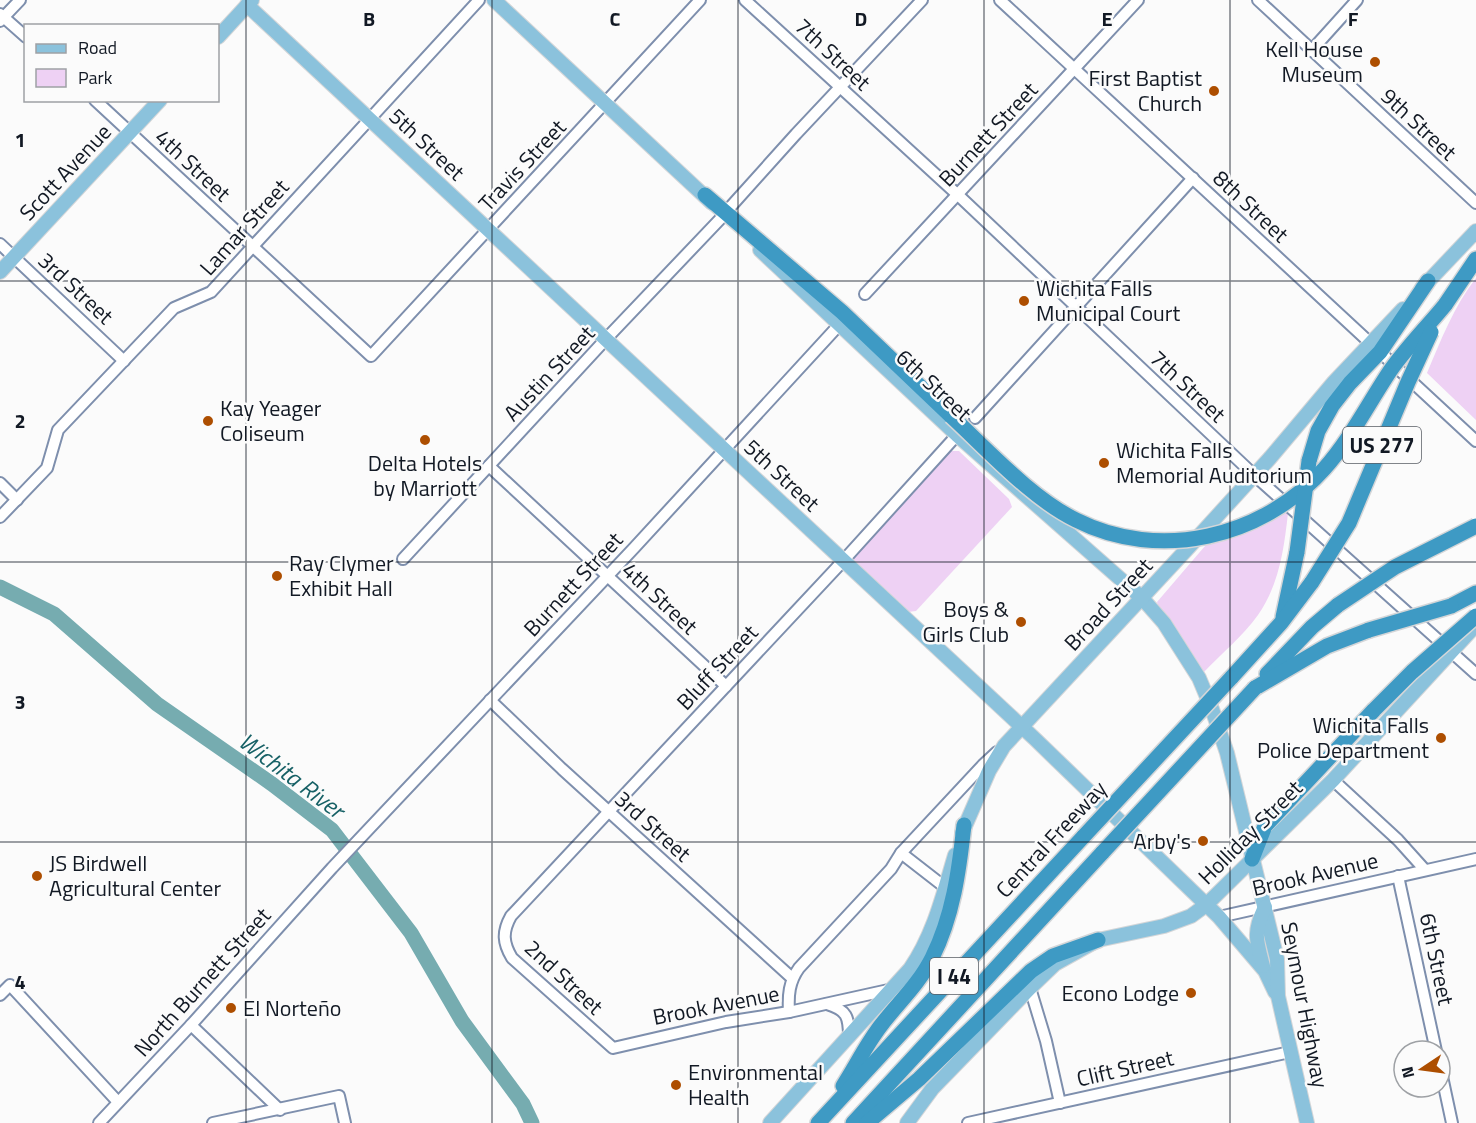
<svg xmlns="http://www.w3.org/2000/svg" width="1476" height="1123" font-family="'Titillium Web',sans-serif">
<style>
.green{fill:#eed1f4}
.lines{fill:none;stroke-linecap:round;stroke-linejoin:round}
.river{stroke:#76acb0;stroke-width:15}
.minor-casing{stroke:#7e8fad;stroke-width:14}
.major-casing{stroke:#d4d6d8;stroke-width:16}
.highway-casing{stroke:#d4d6d8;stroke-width:18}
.minor{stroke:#fff;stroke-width:10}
.major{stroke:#8bc2dc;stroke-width:14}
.highway{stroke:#3e9ac4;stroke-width:15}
.highway-bridge-casing{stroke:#d4d6d8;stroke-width:18;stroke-linecap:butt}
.highway-bridge{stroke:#3e9ac4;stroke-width:15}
.grid{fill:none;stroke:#121924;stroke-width:1.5;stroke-opacity:0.55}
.poi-dot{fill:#ad4e00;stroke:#fbfbfb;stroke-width:2}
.labels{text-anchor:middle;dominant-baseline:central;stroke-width:5;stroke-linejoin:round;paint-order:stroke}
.shield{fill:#fbfbfb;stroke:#585d64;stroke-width:1.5}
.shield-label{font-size:21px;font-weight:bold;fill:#121924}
.poi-label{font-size:22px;fill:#121924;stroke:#fbfbfb;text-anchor:start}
.street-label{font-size:22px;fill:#121924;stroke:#fbfbfb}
.water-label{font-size:24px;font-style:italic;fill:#176166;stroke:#fbfbfb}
.grid-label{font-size:20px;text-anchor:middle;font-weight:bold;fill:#121924;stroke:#fbfbfb;stroke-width:5;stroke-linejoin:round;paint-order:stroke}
</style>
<rect width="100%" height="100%" fill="#fbfbfb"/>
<g class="green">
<path d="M 1476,278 L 1476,420 L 1427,373 C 1441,340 1454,306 1476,278 Z"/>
<path d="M 950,451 L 959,451 L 1009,499 L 1012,507 L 916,611 L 908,612 L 853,560 L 853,555 Z"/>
<path d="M 1287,508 L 1288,513 C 1284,549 1279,585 1258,615 C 1243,636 1221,654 1204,672 L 1177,630 L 1159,608 L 1157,602 L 1211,539 Z"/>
</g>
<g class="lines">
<path class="river" d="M 0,587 L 54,614 L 157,704 L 272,784 L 332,830 L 411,933 L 462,1021 L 523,1104 L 532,1123"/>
<g class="minor-casing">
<g id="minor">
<path d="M 745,0 L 958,195 L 1254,475 L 1476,674"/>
<path d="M 1000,0 L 1476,441"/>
<path d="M 1258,0 L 1476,203"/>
<path d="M 0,14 L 26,37"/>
<path d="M 0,21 L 20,0"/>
<path d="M 1311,51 L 1357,0"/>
<path d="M 95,100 L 371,356 L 700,0"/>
<path d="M 725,213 L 796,134 L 922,0"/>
<path d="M 0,244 L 124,361"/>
<path d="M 865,294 L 1138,0"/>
<path d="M 975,418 L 1193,178"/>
<path d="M 489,466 L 726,686"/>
<path d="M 0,483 L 17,500"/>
<path d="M 0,517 L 47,468 L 58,430 L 174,308 L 211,292 L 479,0"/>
<path d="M 403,559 L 605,340 L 724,215"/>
<path d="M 490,700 L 562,769 L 792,978"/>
<path d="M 1333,780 L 1398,840 L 1425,870"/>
<path d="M 901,853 L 946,888"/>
<path d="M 1398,876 L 1436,1051"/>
<path d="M 1219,917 L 1476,859"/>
<path d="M 1030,988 L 1046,1041 L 1060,1103"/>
<path d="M 893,989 L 789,1012 L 726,1022 L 613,1048 L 512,958 C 503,943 502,932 511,916 L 843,561 L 957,435"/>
<path d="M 0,995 L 10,985 L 118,1102"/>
<path d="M 827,1004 C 847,1010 849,1017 849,1037"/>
<path d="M 789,1012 C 788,995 789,982 799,968 L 891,869 L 901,853 L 983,765 L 997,752"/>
<path d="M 191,1025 L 280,1110"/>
<path d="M 1440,1067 L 1452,1123"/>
<path d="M 99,1123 L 191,1025 L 332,868 L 634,548 L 839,325"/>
<path d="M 213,1123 L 339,1096 L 345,1123"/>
<path d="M 968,1123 L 1290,1052"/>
</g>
</g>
<g class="major-casing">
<g id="major">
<path d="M 494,0 L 712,203"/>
<path d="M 247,5 L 1035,739 L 1219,917 L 1265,971 L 1275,992"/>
<path d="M 218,37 L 252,0"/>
<path d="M 760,250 L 957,435 L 1142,598 L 1164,623 L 1199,678 L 1212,709 L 1227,753 L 1277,959 L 1278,996 L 1307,1123"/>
<path d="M 0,272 L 160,100"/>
<path d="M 1422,288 L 1476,231"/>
<path d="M 962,833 L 989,771 L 1004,746 L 1188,548 L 1270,458 L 1334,382 L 1403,309"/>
<path d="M 1263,966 C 1256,940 1253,932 1265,907"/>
<path d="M 770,1123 L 910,969 C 934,934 943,895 955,855"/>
<path d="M 907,1123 L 932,1089 L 1030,988 L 1055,964 L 1098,940 L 1164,926 L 1191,916 L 1206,905 L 1333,780 L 1476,625"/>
</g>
</g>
<g class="highway-casing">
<g id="highway">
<path d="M 705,195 L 842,312 L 951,416"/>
<path d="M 1445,305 L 1476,259"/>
<path d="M 1309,461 L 1318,431 L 1332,406 L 1350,383 L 1380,352 L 1428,281"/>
<path d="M 1451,606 L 1476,593"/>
<path d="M 1283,617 L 1297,552"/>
<path d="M 1267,674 L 1312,627 L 1338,605"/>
<path d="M 1231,678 L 1281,623 L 1312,582"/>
<path d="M 1255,688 L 1327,646 L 1369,630"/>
<path d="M 1252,859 L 1265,826 L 1374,710"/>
<path d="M 843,1086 C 856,1066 867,1043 882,1024 C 899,1002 919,984 932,958 C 953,916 959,871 964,825"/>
<path d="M 818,1123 L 1084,836"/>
<path d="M 853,1123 L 1103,852"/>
<path d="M 867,1123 L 919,1079 L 1031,971 L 1053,956 L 1098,940"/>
</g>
</g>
<use href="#minor" class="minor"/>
<use href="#major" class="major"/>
<use href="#highway" class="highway"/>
<g class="highway-bridge-casing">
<g id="highway-bridge">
<path d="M 951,416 C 988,450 1031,498 1076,520 C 1159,562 1262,538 1324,469 C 1350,440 1368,404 1390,371 C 1406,348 1427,327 1445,305"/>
<path d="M 1297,552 L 1309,461"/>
<path d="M 1312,582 L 1349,523 L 1408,382 L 1431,332"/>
<path d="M 1338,605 L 1395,567 L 1476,526"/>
<path d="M 1369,630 L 1451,606"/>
<path d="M 1374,710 L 1412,672 L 1476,616"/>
<path d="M 1084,836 L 1231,678"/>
<path d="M 1103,852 L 1255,688"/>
</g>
</g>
<use href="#highway-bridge" class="highway-bridge"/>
</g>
<path class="grid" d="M 246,0 L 246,1123M 492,0 L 492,1123M 738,0 L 738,1123M 984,0 L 984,1123M 1230,0 L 1230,1123M 0,281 L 1476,281M 0,562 L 1476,562M 0,842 L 1476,842"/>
<g class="poi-dot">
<circle cx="1375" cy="62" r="6"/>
<circle cx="1214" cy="91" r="6"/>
<circle cx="1024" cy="301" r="6"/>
<circle cx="208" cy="421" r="6"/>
<circle cx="425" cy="440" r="6"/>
<circle cx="1104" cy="463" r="6"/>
<circle cx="277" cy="576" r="6"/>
<circle cx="1021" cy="622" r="6"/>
<circle cx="1441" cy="738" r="6"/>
<circle cx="1203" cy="841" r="6"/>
<circle cx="37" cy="876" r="6"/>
<circle cx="1191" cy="993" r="6"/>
<circle cx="231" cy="1008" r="6"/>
<circle cx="676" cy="1085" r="6"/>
</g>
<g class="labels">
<g class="shield">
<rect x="1343" y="427" width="78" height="36" rx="4.5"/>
<rect x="930" y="958" width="48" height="36" rx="4.5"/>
</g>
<g class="shield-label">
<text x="1382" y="445">US 277</text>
<text x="954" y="976">I 44</text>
</g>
<g class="poi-label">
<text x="1363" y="49" text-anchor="end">Kell House<tspan x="1363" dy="25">Museum</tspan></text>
<text x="1202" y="78" text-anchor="end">First Baptist<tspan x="1202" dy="25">Church</tspan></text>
<text x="1036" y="288">Wichita Falls<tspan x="1036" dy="25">Municipal Court</tspan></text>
<text x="220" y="408">Kay Yeager<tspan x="220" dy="25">Coliseum</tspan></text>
<text x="1116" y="450">Wichita Falls<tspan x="1116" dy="25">Memorial Auditorium</tspan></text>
<text x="425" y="463" text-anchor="middle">Delta Hotels<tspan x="425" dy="25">by Marriott</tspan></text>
<text x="289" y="563">Ray Clymer<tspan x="289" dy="25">Exhibit Hall</tspan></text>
<text x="1009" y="609" text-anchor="end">Boys &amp;<tspan x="1009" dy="25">Girls Club</tspan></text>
<text x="1429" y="725" text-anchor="end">Wichita Falls<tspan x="1429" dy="25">Police Department</tspan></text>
<text x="1191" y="841" text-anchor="end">Arby's</text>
<text x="49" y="863">JS Birdwell<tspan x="49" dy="25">Agricultural Center</tspan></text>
<text x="1179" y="993" text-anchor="end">Econo Lodge</text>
<text x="243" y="1008">El Norteño</text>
<text x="688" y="1072">Environmental<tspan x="688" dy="25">Health</tspan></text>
</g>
<g class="street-label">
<text transform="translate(833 54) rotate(43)">7th Street</text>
<text transform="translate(1419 124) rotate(43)">9th Street</text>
<text transform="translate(988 134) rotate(-47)">Burnett Street</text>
<text transform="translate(427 144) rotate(43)">5th Street</text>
<text transform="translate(193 165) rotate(43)">4th Street</text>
<text transform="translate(522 165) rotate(-47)">Travis Street</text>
<text transform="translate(65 172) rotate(-47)">Scott Avenue</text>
<text transform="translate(1251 206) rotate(43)">8th Street</text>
<text transform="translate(244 227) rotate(-48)">Lamar Street</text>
<text transform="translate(76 288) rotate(43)">3rd Street</text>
<text transform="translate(549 373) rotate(-47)">Austin Street</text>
<text transform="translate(934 385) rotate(43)">6th Street</text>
<text transform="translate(1188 386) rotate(43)">7th Street</text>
<text transform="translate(782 475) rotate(43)">5th Street</text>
<text transform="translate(573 584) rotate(-47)">Burnett Street</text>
<text transform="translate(660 598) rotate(43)">4th Street</text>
<text transform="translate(1108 604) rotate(-47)">Broad Street</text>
<text transform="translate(717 667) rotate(-47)">Bluff Street</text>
<text transform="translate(653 826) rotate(42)">3rd Street</text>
<text transform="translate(1250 832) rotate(-45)">Holliday Street</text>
<text transform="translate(1051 839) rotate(-47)">Central Freeway</text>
<text transform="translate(1315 874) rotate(-13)">Brook Avenue</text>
<text transform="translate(1437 959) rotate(78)">6th Street</text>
<text transform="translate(564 977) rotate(43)">2nd Street</text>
<text transform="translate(202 982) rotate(-48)">North Burnett Street</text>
<text transform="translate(716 1005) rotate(-11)">Brook Avenue</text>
<text transform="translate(1305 1005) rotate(79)">Seymour Highway</text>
<text transform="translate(1125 1068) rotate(-13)">Clift Street</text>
</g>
<g class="water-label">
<text transform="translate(292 775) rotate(37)">Wichita River</text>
</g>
</g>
<g class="grid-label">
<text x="369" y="26">B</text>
<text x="615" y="26">C</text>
<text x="861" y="26">D</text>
<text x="1107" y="26">E</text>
<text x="1353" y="26">F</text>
<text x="20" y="147">1</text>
<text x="20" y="428">2</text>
<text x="20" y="709">3</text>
<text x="20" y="989">4</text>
</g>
<rect x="24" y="24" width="195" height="78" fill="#fbfbfb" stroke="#9ea1a5" stroke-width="1.5"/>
<rect x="36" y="44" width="30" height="9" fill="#8bc2dc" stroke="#9ea1a5" stroke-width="1.5"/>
<text x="78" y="54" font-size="18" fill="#121924">Road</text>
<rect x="36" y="69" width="30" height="18" fill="#eed1f4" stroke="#9ea1a5" stroke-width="1.5"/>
<text x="78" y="84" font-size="18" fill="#121924">Park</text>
<g transform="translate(1422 1069) rotate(257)"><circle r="28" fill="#fbfbfb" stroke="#9ea1a5" stroke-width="1.5"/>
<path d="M0-4.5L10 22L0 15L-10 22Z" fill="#ad4e00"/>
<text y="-9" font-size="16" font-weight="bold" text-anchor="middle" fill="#121924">N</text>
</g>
</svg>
